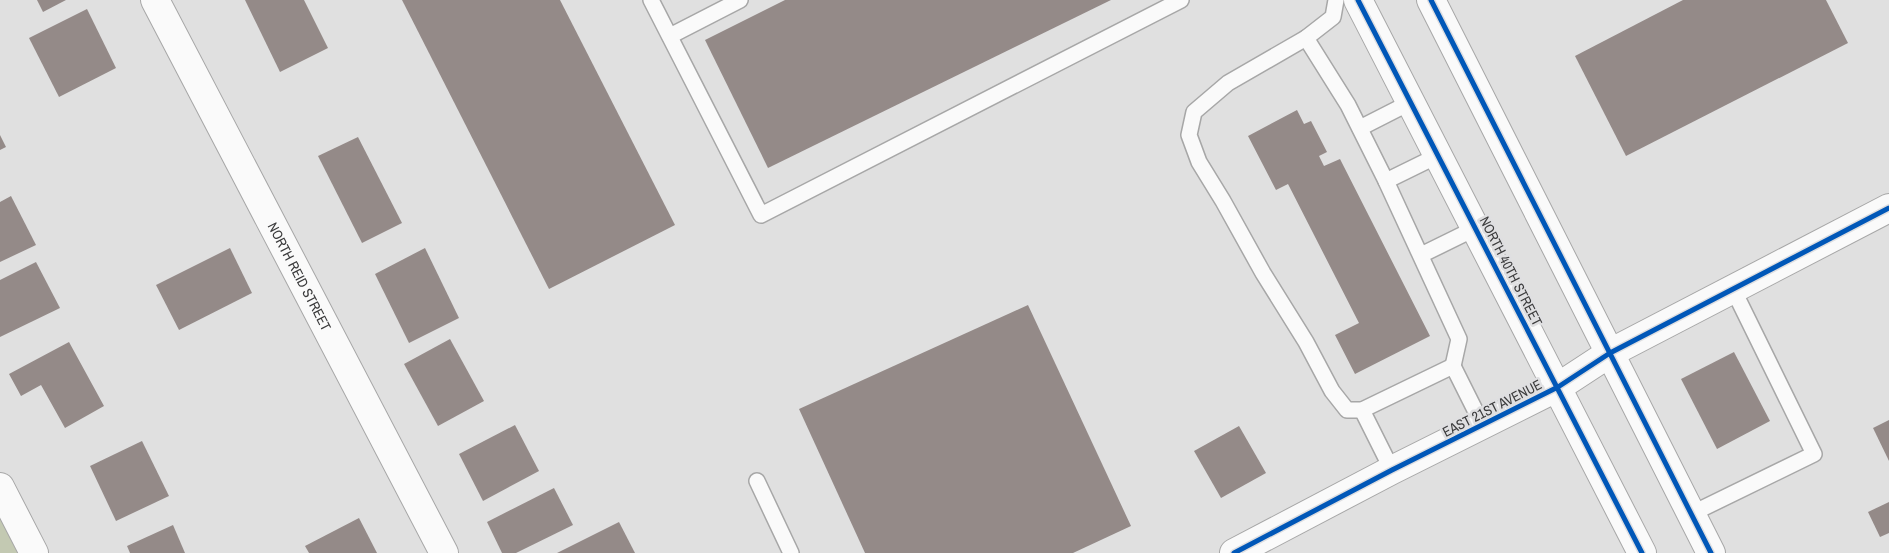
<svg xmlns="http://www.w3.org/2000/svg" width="1889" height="553" font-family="'Archivo Narrow',sans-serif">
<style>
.green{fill:#c3c9b2}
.building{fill:#948a88}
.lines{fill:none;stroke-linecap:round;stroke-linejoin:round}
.service-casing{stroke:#a7a7a7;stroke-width:18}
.minor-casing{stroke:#a7a7a7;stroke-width:30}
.tertiary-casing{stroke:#a7a7a7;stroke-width:30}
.secondary-casing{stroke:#a7a7a7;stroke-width:30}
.service{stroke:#fafafa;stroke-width:15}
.minor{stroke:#fafafa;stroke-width:28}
.tertiary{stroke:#fafafa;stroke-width:28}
.secondary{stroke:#fafafa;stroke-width:28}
.cycleway-casing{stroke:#dfdfe1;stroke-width:8}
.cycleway{stroke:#0057b8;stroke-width:5}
.labels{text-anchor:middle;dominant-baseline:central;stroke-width:5;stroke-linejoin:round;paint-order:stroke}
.street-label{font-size:14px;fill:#3b3b3c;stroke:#dfdfe1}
</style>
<rect width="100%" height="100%" fill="#e0e0e0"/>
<path class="green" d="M 0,512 L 20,553 L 0,553 Z"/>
<g class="building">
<path d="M 37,0 L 66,0 L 43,12 Z"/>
<path d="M 245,0 L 304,0 L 328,48 L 280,72 Z"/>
<path d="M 402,0 L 560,0 L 675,225 L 549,289 Z"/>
<path d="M 785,0 L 1111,0 L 768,168 L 705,40 Z"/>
<path d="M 1683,0 L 1826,0 L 1848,43 L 1626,156 L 1575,56 Z"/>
<path d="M 87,9 L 116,68 L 59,97 L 29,38 Z"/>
<path d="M 1297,110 L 1304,124 L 1311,121 L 1327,152 L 1319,156 L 1324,166 L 1340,159 L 1430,336 L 1355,374 L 1335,335 L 1359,323 L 1288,184 L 1276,190 L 1248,136 Z"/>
<path d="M 0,135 L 6,147 L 0,150 Z"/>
<path d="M 358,137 L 402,223 L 362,243 L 318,156 Z"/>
<path d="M 11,196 L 36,245 L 0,262 L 0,202 Z"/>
<path d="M 230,248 L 252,293 L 179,330 L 156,285 Z"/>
<path d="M 425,248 L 459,318 L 409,343 L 375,274 Z"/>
<path d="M 36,262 L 60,308 L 0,337 L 0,280 Z"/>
<path d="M 1028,305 L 1131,526 L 1073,553 L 865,553 L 799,409 Z"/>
<path d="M 450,339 L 484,401 L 438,426 L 404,364 Z"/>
<path d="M 69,342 L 104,406 L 65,428 L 41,385 L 21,396 L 9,374 Z"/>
<path d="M 1734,352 L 1770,421 L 1717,449 L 1681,379 Z"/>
<path d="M 1889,420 L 1889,461 L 1873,428 Z"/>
<path d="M 515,425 L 539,471 L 483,501 L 459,454 Z"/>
<path d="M 1239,426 L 1266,473 L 1221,498 L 1194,451 Z"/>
<path d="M 142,441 L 169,496 L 116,521 L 90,466 Z"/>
<path d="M 554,488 L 573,525 L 516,553 L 502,553 L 487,522 Z"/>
<path d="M 1889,502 L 1889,533 L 1880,537 L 1868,512 Z"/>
<path d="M 359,518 L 377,553 L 309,553 L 305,546 Z"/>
<path d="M 619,522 L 635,553 L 557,553 Z"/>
<path d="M 173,525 L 185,553 L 130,553 L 127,546 Z"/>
</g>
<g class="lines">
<g class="service-casing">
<g id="service">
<path d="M 651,0 L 761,215 L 1181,0"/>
<path d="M 1336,0 L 1333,17 L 1306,38 L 1228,83 L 1194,112 L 1189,135 L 1199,162 L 1223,201 L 1263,273 L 1306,342 L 1332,391 L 1347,410 L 1362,410 L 1453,366 L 1483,426"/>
<path d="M 670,36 L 740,0"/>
<path d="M 1306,38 L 1348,105 L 1386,181 L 1459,339 L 1453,366"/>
<path d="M 1360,128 L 1411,102"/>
<path d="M 1386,181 L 1439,155"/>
<path d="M 1421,255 L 1476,228"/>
<path d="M 1362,410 L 1392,470"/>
<path d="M 757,481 L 791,553"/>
<path d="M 1691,514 L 1814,454 L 1733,289"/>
</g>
</g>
<g class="minor-casing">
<g id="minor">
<path id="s1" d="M 155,0 L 444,553"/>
<path d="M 0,487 L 34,553"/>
</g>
</g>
<g class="tertiary-casing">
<path id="tertiary" d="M 1234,553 L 1392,470 L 1558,387 L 1610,353 L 1889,208"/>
</g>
<g class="secondary-casing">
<g id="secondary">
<path d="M 1358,0 L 1642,553"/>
<path d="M 1431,0 L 1711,553"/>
</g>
</g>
<use href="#service" class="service"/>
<use href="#minor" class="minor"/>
<use href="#tertiary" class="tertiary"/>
<use href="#secondary" class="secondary"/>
<g class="cycleway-casing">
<g id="cycleway">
<path d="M 1358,0 L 1642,553"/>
<path d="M 1431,0 L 1711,553"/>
<path d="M 1234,553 L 1392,470 L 1558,387 L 1610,353 L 1889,208"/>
</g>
</g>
<use href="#cycleway" class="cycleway"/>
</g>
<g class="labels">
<g class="street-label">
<text transform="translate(1511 271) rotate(63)">NORTH 40TH STREET</text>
<text stroke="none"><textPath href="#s1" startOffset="312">NORTH REID STREET</textPath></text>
<text transform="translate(1492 408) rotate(-27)">EAST 21ST AVENUE</text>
</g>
</g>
</svg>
